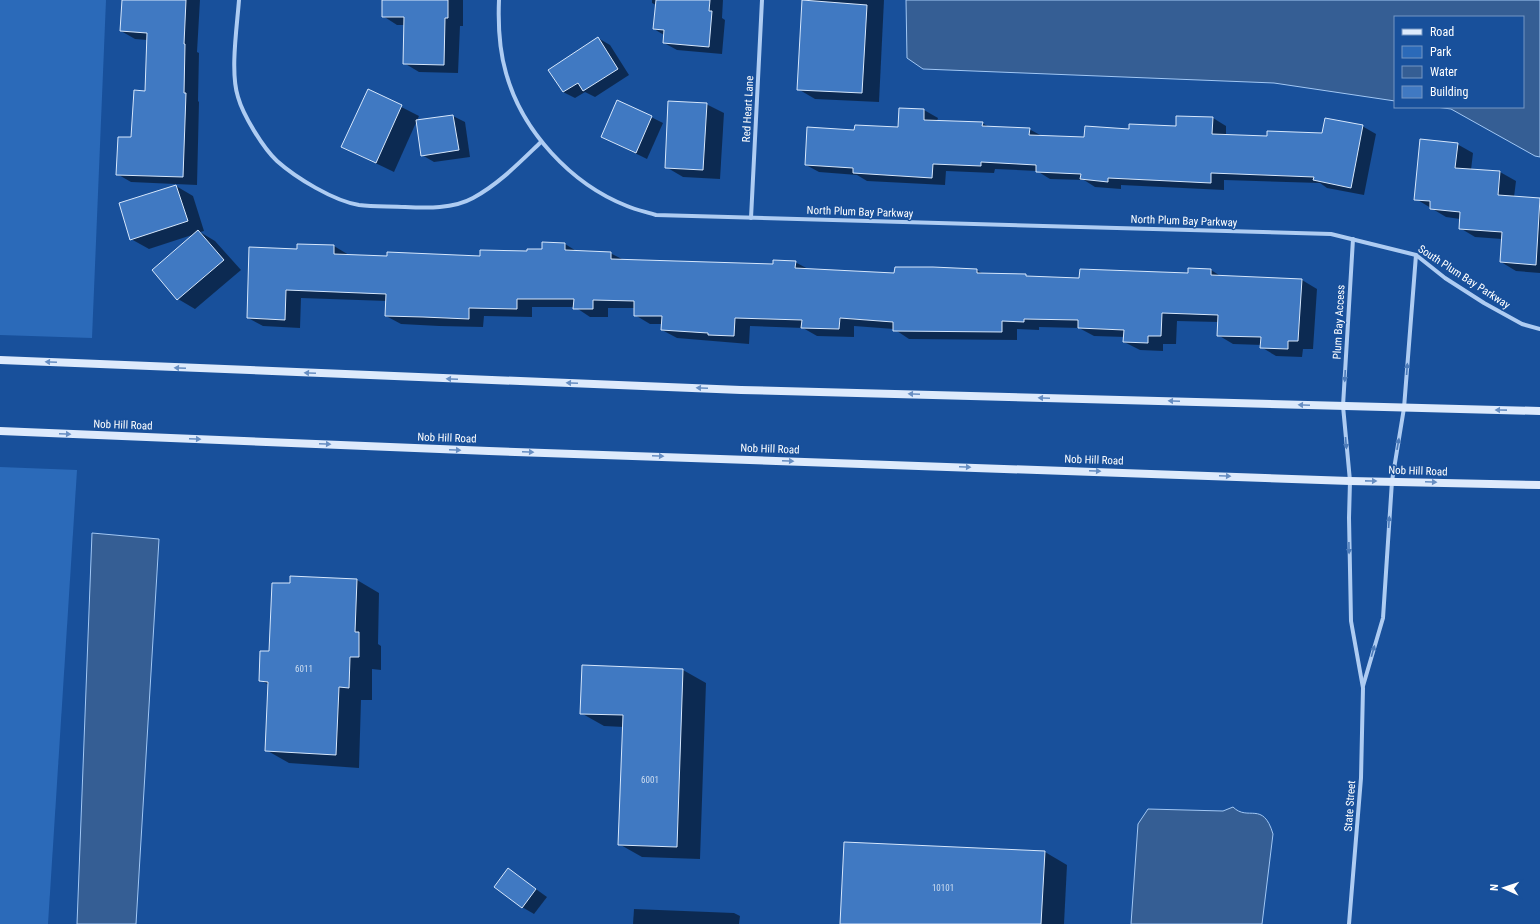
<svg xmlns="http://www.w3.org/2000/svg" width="1540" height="924" font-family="'Roboto Condensed',sans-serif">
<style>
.green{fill:#2b6ab9}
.water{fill:#355e94;stroke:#a1c7f4}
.shadow{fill:#0007}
.building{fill:#4079c2;stroke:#d6e7fc}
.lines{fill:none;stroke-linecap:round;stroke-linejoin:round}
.street{stroke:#aeccf2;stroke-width:4}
.secondary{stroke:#ddeafc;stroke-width:8}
.oneway{fill:#678ec2}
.oneway2{fill:#4c7bb9}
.labels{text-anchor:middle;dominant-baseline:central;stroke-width:3;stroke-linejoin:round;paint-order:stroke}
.number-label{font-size:9px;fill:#cfdef0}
.street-label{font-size:11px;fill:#fff;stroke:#18509b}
</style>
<rect width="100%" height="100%" fill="#18509b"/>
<g class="green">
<path d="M 0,0 L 106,0 L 92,338 L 0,335 Z"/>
<path d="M 0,467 L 77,470 L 48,924 L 0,924 Z"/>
</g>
<g class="water">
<path d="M 906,0 L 1540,0 L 1540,157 L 1535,156 L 1451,109 L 1436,107 L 1523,107 L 1523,17 L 1395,17 L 1395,101 L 1274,83 L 923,69 L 907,58 Z"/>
<path d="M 92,533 L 159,539 L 136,924 L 77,924 Z"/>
<path d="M 1233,807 C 1248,822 1263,800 1273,834 L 1262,924 L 1131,924 L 1138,824 L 1148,809 L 1223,811 Z"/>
</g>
<g class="shadow">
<path d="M 123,0 L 200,0 L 197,52 L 199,53 L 198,101 L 199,102 L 197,185 L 131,182 L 117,174 L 132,138 L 146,92 L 147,40 L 135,39 L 121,31 Z"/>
<path d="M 383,0 L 463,0 L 463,26 L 460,26 L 458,73 L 419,72 L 404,63 L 405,25 L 397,25 L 383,16 Z"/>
<path d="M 652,0 L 723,0 L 722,18 L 725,20 L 722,54 L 677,50 L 664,43 L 664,35 L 654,29 L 656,5 L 652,3 Z"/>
<path d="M 803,0 L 884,0 L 879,102 L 815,99 L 798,89 Z"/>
<path d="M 598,38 L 610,45 L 629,75 L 595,97 L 585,92 L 575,98 L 563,92 Z"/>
<path d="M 368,90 L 419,116 L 394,172 L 342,147 Z"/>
<path d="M 706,104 L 724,113 L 720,179 L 683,177 L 666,167 Z"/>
<path d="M 900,109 L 924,110 L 938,118 L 937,121 L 982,123 L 991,128 L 1029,129 L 1042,136 L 1085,138 L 1130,131 L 1177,127 L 1213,118 L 1226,126 L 1226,136 L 1268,138 L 1323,134 L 1362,126 L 1376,134 L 1364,195 L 1327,188 L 1320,183 L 1224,180 L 1224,190 L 1121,185 L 1121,189 L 1095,187 L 1084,180 L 1050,179 L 1037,171 L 995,169 L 994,173 L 946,171 L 945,185 L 867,181 L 857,175 L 819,172 L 806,165 L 855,131 L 899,128 Z"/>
<path d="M 453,116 L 465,122 L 470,157 L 434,162 L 422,155 L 417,121 Z"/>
<path d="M 651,117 L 663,123 L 647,159 L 602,137 Z"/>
<path d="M 1457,144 L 1473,153 L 1471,170 L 1500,172 L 1516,181 L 1514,197 L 1540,199 L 1540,273 L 1516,271 L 1501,262 L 1502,239 L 1475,237 L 1460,228 L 1460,219 L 1446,217 L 1416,199 Z"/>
<path d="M 176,186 L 193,196 L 204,231 L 200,232 L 215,241 L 241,270 L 195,309 L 178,299 L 195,234 L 149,249 L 131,239 Z"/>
<path d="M 565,244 L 578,252 L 610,253 L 624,260 L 773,265 L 795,262 L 810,270 L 895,274 L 977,270 L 983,274 L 1080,279 L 1189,274 L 1211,270 L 1222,277 L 1302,280 L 1317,289 L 1313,349 L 1303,349 L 1302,357 L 1276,356 L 1261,347 L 1262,345 L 1233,344 L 1218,335 L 1218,322 L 1177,321 L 1176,344 L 1163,344 L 1163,351 L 1140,350 L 1124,342 L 1125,337 L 1094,336 L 1079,328 L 1039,327 L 1039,330 L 1017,329 L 1017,340 L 909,339 L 894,329 L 854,326 L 854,337 L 817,336 L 803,328 L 750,326 L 749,344 L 677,338 L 662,330 L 662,324 L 650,324 L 635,315 L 635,308 L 608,308 L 608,317 L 590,317 L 575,307 L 532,307 L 532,317 L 484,316 L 483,327 L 439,326 L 401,324 L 386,316 L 387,301 L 301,298 L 300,328 L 263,326 L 248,318 L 298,250 L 334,246 L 349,255 L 388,257 L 481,257 L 543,250 Z"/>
<path d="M 357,580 L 379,593 L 378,644 L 381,646 L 381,670 L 372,669 L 372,700 L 361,700 L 359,768 L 289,763 L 266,750 L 269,685 L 260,680 L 270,652 Z"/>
<path d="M 583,666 L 683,670 L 706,683 L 700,859 L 642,857 L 619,844 L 624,727 L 604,726 L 581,713 Z"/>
<path d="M 1045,852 L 1067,865 L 1064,924 L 841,924 Z"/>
<path d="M 508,869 L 547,897 L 534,914 L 522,907 Z"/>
<path d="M 634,909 L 734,913 L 740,916 L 739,924 L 633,924 Z"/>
</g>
<g class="building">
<path d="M 122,0 L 186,0 L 184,44 L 185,44 L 184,93 L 186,93 L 183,177 L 116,175 L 118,137 L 131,137 L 134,90 L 145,91 L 147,33 L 120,31 Z"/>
<path d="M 382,0 L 448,0 L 448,18 L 445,18 L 444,65 L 403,64 L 404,17 L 382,17 Z"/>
<path d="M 656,0 L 710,0 L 709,11 L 712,11 L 709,47 L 663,43 L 664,30 L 653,29 Z"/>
<path d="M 802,0 L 867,5 L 862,93 L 797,90 Z"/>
<path d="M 598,37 L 618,69 L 583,91 L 578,83 L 563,92 L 548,70 Z"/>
<path d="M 368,89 L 402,105 L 376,163 L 341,147 Z"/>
<path d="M 617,100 L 652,116 L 636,153 L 601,137 Z"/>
<path d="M 668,101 L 707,103 L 703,170 L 665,168 Z"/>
<path d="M 899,108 L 924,109 L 924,120 L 983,122 L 982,126 L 1030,128 L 1029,135 L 1084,137 L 1085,126 L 1129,129 L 1129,124 L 1176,126 L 1176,116 L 1213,117 L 1212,134 L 1267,136 L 1267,131 L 1322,133 L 1325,118 L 1363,125 L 1351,188 L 1313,180 L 1314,177 L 1211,173 L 1211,183 L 1108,178 L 1108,182 L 1080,179 L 1081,174 L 1036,172 L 1036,165 L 981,162 L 981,166 L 933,164 L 932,178 L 853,173 L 853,168 L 805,165 L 807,127 L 854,130 L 855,125 L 898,127 Z"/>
<path d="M 453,115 L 459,150 L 421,156 L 416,120 Z"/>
<path d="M 1420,139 L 1458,143 L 1455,168 L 1500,171 L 1498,195 L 1540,198 L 1536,265 L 1500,262 L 1502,232 L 1459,229 L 1460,212 L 1430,209 L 1430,201 L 1414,200 Z"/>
<path d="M 176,185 L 188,221 L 130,240 L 119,203 Z"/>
<path d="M 198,230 L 224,260 L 177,300 L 152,270 Z"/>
<path d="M 542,242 L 565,243 L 565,250 L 611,252 L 611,259 L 773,264 L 773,260 L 796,261 L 795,268 L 894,273 L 895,267 L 933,267 L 977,269 L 977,273 L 1026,274 L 1026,276 L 1079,278 L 1080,269 L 1188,273 L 1188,268 L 1211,269 L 1211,275 L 1302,279 L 1298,341 L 1288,341 L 1288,349 L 1260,348 L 1261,337 L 1217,336 L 1218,315 L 1162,313 L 1161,336 L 1148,336 L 1148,343 L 1123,342 L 1124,330 L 1078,328 L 1078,320 L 1024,319 L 1024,322 L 1002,321 L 1002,332 L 893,331 L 893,322 L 840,318 L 839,329 L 801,328 L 802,320 L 735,318 L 734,336 L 708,335 L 708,333 L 661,330 L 662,316 L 634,316 L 634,301 L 593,300 L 593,309 L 573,309 L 574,299 L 517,299 L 517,309 L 469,308 L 469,319 L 423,317 L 385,316 L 386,294 L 286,290 L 285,320 L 247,318 L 249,247 L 297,249 L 297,244 L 334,245 L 334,254 L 387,256 L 387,252 L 480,256 L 480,250 L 527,251 L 527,249 L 542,249 Z"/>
<path d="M 290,576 L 357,579 L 355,632 L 359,632 L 359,657 L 350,657 L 349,688 L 339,687 L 336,755 L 265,751 L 268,682 L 259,681 L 260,651 L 269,651 L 272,583 L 290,583 Z"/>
<path d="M 582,665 L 683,669 L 677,847 L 618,845 L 623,715 L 580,714 Z"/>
<path d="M 844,842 L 1045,851 L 1041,924 L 840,924 Z"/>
<path d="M 508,868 L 536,889 L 522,908 L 494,887 Z"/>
</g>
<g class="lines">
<g class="street">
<path d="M 239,0 C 237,27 230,72 238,97 C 243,115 263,148 277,161 C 296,178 334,201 359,205 C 374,207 390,206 405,207 C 427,208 453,209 473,198 C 499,184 520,162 541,142"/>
<path d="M 499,0 C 498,24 499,49 506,73 C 522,131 571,184 627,206 C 636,210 647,212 656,215 L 1331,234 L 1416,255 L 1445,278 L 1484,303 L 1522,324 L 1540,329"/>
<path d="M 751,218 L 762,0"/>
<path d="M 1363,686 L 1383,618 L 1392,481 L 1404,408 L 1416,255"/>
<path d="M 1349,924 L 1361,778 L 1363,688 L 1351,621 L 1349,518 L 1350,481 L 1343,406 L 1353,239"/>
</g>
<g class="secondary">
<path d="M 0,360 L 741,390 L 1540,411"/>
<path d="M 0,431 L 489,451 L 1350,481 L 1540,485"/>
</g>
</g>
<defs><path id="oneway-solid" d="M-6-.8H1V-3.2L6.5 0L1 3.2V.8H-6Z"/></defs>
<g class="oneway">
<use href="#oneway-solid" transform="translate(51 362) rotate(-177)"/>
<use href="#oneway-solid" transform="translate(180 368) rotate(-177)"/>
<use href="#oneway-solid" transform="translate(310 373) rotate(-177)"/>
<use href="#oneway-solid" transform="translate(452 379) rotate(-178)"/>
<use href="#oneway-solid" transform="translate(572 383) rotate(-178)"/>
<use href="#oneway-solid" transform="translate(702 388) rotate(-178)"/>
<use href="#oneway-solid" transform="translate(914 394) rotate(-178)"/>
<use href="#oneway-solid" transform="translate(1044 398) rotate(-178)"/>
<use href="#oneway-solid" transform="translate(1174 401) rotate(-178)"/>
<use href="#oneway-solid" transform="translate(1304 405) rotate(-178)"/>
<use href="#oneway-solid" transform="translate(1501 410) rotate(-179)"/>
<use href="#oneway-solid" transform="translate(65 434) rotate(2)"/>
<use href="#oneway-solid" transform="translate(195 439) rotate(2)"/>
<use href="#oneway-solid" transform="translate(325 444) rotate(2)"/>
<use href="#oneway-solid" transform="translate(455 450) rotate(2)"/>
<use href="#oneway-solid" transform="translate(528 452) rotate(2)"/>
<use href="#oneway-solid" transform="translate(658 456) rotate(2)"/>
<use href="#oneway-solid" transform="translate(788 461) rotate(2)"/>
<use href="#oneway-solid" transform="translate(965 467) rotate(2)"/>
<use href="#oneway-solid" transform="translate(1095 471) rotate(2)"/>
<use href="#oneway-solid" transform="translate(1225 476) rotate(2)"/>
<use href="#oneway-solid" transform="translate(1371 481) rotate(1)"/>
<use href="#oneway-solid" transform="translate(1431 482) rotate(2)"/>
</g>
<g class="oneway2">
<use href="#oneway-solid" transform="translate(1407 369) rotate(-86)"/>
<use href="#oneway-solid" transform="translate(1345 376) rotate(93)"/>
<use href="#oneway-solid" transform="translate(1346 443) rotate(85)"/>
<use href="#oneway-solid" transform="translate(1398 444) rotate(-80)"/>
<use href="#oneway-solid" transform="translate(1389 522) rotate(-86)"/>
<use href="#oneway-solid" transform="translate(1349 548) rotate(89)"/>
<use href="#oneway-solid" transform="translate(1373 651) rotate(-74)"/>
</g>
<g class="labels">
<g class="number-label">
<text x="304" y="669">6011</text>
<text x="650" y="780">6001</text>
<text x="943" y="888">10101</text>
</g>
<g class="street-label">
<text transform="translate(748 109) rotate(-87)">Red Heart Lane</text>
<text transform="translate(860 212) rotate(2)">North Plum Bay Parkway</text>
<text transform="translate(1184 221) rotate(2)">North Plum Bay Parkway</text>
<text transform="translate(1464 277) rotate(33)">South Plum Bay Parkway</text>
<text transform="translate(1339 322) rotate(-87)">Plum Bay Access</text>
<text transform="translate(123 425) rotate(2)">Nob Hill Road</text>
<text transform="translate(447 438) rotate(2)">Nob Hill Road</text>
<text transform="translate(770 449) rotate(2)">Nob Hill Road</text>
<text transform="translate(1094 460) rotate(2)">Nob Hill Road</text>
<text transform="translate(1418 471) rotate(2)">Nob Hill Road</text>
<text transform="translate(1350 806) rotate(-86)">State Street</text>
</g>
</g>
<rect x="1394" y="16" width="130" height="92" fill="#18509b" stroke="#7496c3"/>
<rect x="1402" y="29" width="20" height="6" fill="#ddeafc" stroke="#7496c3"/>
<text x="1430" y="36" font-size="12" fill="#ffffff">Road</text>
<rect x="1402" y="46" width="20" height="12" fill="#2b6ab9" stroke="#7496c3"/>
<text x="1430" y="56" font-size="12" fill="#ffffff">Park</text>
<rect x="1402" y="66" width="20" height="12" fill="#355e94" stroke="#7496c3"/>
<text x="1430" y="76" font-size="12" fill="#ffffff">Water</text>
<rect x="1402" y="86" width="20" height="12" fill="#4079c2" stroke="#7496c3"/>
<text x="1430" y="96" font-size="12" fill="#ffffff">Building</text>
<g transform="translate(1504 888) rotate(273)" stroke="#18509b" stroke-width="3" paint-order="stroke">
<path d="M0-3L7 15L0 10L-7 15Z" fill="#ffffff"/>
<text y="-6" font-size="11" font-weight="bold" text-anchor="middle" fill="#ffffff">N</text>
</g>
</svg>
